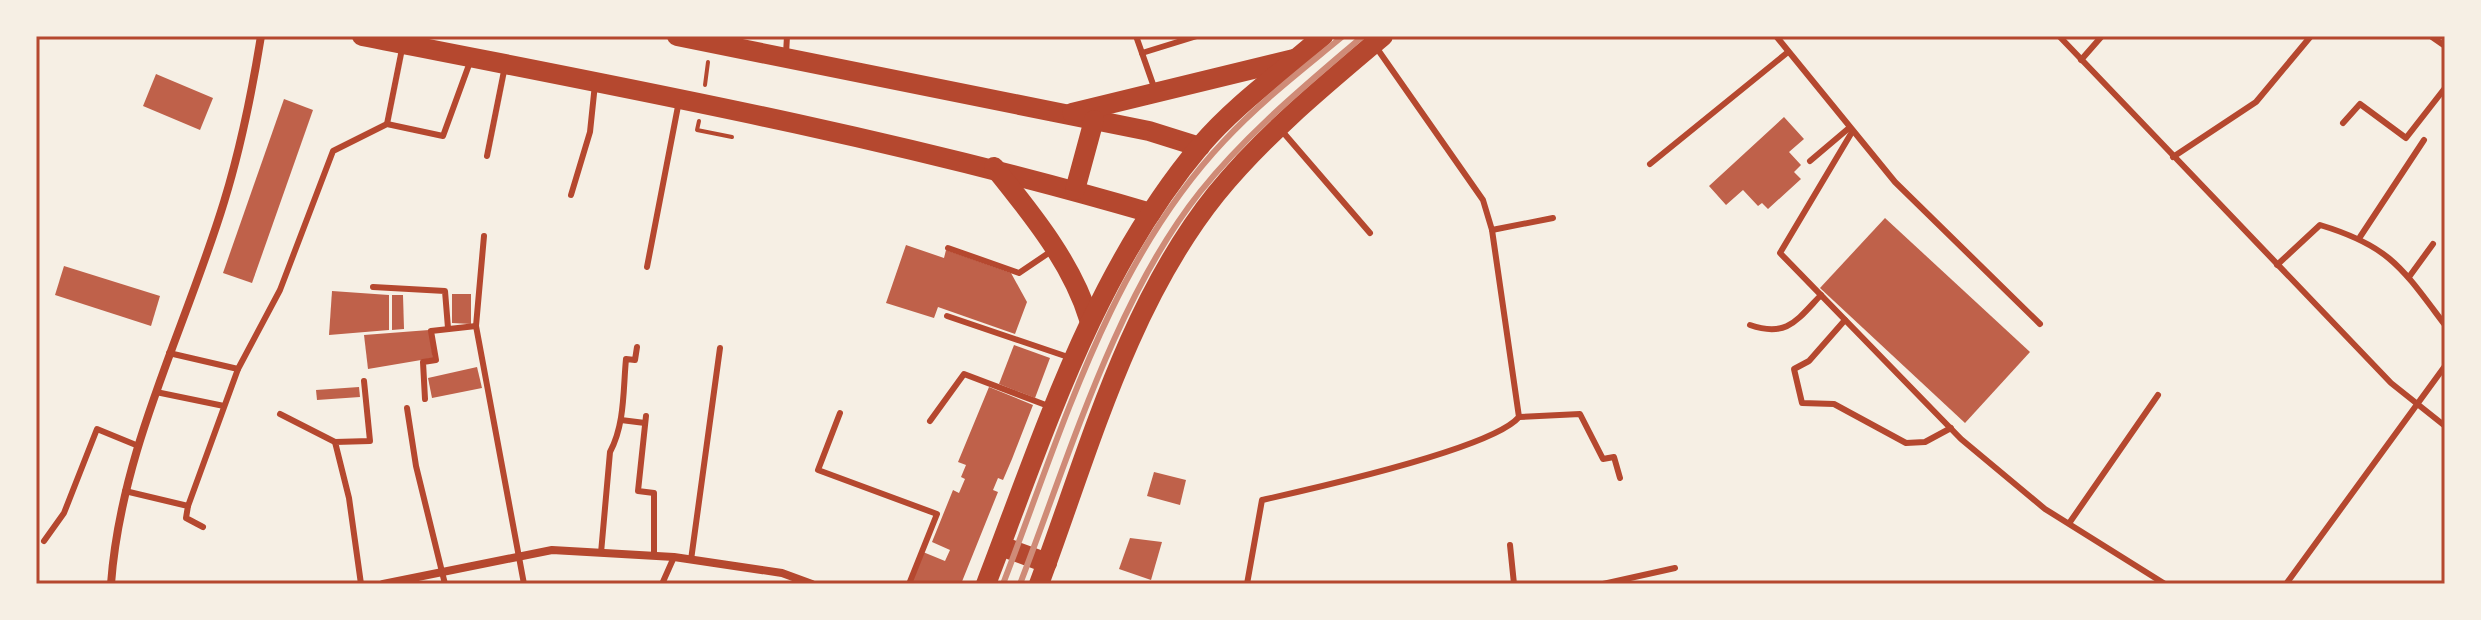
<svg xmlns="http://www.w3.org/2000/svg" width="2481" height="620" font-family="Quicksand,sans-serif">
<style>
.building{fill:#bf614a}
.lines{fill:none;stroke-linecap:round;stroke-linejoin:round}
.path{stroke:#b5482f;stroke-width:4}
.service{stroke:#b5482f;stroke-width:6}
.minor{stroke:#b5482f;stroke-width:8}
.primary{stroke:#b5482f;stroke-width:20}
.rail{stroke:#cf8b77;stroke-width:6}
.neatline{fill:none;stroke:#b5482f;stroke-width:3}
</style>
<rect width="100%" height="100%" fill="#f6efe4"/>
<g class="building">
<path d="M 156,74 L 213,98 L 200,130 L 143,106 Z"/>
<path d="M 284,99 L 313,110 L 252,283 L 223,273 Z"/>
<path d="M 1784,117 L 1804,139 L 1789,152 L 1801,165 L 1794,172 L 1801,179 L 1768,209 L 1762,203 L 1758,206 L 1743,190 L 1726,205 L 1709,186 Z"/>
<path d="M 1885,218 L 2030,352 L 1965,423 L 1820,288 Z"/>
<path d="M 906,245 L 944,258 L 946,250 L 1011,273 L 1027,302 L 1015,334 L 938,307 L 934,318 L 886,303 Z"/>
<path d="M 64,266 L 160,296 L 151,326 L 55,295 Z"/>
<path d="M 332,291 L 389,295 L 389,330 L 329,335 Z"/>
<path d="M 452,294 L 471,294 L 471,324 L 452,323 Z"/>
<path d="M 392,295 L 403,295 L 404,329 L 392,330 Z"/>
<path d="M 429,330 L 433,358 L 368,369 L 364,335 Z"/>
<path d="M 1014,345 L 1050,358 L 1035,398 L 999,384 Z"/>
<path d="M 477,367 L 482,388 L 432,398 L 428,378 Z"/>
<path d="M 359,387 L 360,397 L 317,400 L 316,390 Z"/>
<path d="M 989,387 L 1033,405 L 1012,459 L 1003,480 L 998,478 L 993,490 L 998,492 L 961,584 L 910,584 L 923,552 L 945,561 L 950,550 L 932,542 L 953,490 L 959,493 L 965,479 L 961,477 L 966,465 L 958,462 Z"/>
<path d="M 1154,472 L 1186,480 L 1180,505 L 1147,496 Z"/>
<path d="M 1130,538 L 1162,542 L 1151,580 L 1119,569 Z"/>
</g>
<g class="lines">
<g class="path">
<path d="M 705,85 L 708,62"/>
<path d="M 699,121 L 697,130 L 732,137"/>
</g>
<g class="service">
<path d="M 1136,36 L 1155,90"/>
<path d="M 1776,36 L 1895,182 L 2040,324"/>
<path d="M 2059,36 L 2391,383 L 2445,426"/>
<path d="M 2432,37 L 2445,46"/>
<path d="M 1142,53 L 1197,36"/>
<path d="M 786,54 L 787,36"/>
<path d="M 2081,60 L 2102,36"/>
<path d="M 2343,123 L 2360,104 L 2406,138 L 2445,88"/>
<path d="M 387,124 L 402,49"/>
<path d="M 1282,131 L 1370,233"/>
<path d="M 1852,132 L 1780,253 L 1961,439 L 2045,509 L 2165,584"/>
<path d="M 487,156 L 505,66"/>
<path d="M 2173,157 L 2256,102 L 2311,36"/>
<path d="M 1810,161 L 1849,128"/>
<path d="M 1650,164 L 1788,52"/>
<path d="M 571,195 L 590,132 L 595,84"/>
<path d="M 1492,230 L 1553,218"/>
<path d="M 484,236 L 476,326 L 524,584"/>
<path d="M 2360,237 L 2424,140"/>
<path d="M 948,248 L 1019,273 L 1053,250"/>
<path d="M 2277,265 L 2320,225 C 2390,246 2402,268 2445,325"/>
<path d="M 647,267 L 679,101"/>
<path d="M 2409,277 L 2433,244"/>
<path d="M 373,287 L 445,291 L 448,328"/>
<path d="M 947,316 L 1071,358"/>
<path d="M 1845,320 L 1809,361 L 1794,369 L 1802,403 L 1834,404 L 1906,443 L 1925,442 L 1951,428"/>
<path d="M 1750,325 C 1787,338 1797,320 1821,295"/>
<path d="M 169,353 L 238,369"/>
<path d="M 156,392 L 224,406"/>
<path d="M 425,399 L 423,362 L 436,360 L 431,331 L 476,326"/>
<path d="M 407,408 L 416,466 L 445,584"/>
<path d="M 840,413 L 818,470 L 937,514 L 909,584"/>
<path d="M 280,414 L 335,442"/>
<path d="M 646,416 L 638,491 L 654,493 L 654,555"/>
<path d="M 1519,417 L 1580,414 L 1603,459 L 1614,457 L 1620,478"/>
<path d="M 621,420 L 645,423"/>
<path d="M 930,421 L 964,374 L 1051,407"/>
<path d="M 125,491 L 188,506 L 186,518 L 203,527"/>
<path d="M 188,506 L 238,369 L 280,290 L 333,151 L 387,124 L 443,136 L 470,62"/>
<path d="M 2070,522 L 2158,395"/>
<path d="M 44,541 L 64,513 L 97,429 L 136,445"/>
<path d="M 1510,545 L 1514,584"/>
<path d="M 601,553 L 610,452 C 625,424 623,390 626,359 L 635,360 L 637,347"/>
<path d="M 691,560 L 720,348"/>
<path d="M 361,584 L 349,498 L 335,442 L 370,441 L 364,381"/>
<path d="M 662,584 L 674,557"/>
<path d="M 1247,584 L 1262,500 C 1311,489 1492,449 1519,417 L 1492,230 L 1483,200 L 1376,47"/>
<path d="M 1603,584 L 1675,568"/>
<path d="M 2286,584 L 2445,366"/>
</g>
<g class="minor">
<path d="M 111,584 C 121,449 185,330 224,202 C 241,147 252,92 261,36"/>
<path d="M 383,584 L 552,550 L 674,557 L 782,573 L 812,584"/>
</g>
<g class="primary">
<path d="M 362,36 C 627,88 892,137 1151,213"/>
<path d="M 677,36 L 1149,131 L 1200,147"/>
<path d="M 1072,113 L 1294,59"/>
<path d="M 994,167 C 1031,213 1072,263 1089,319"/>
<path d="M 1075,190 L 1094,120"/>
<path d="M 1001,546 L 1047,563"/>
<path d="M 986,584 C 1045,431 1094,272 1201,145 C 1236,104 1282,72 1323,36"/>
<path d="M 1039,584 C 1088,453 1127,305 1216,194 C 1264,135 1325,85 1383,36"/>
</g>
<g class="rail">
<path d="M 1003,584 C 1062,431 1109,263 1224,141 C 1260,102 1302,70 1343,36"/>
<path d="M 1020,584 C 1069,457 1115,299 1200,192 C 1248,132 1306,85 1363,36"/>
</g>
</g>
<rect width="2481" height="620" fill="none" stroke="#f6efe4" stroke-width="76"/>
<rect x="38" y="38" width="2405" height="544" class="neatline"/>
</svg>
